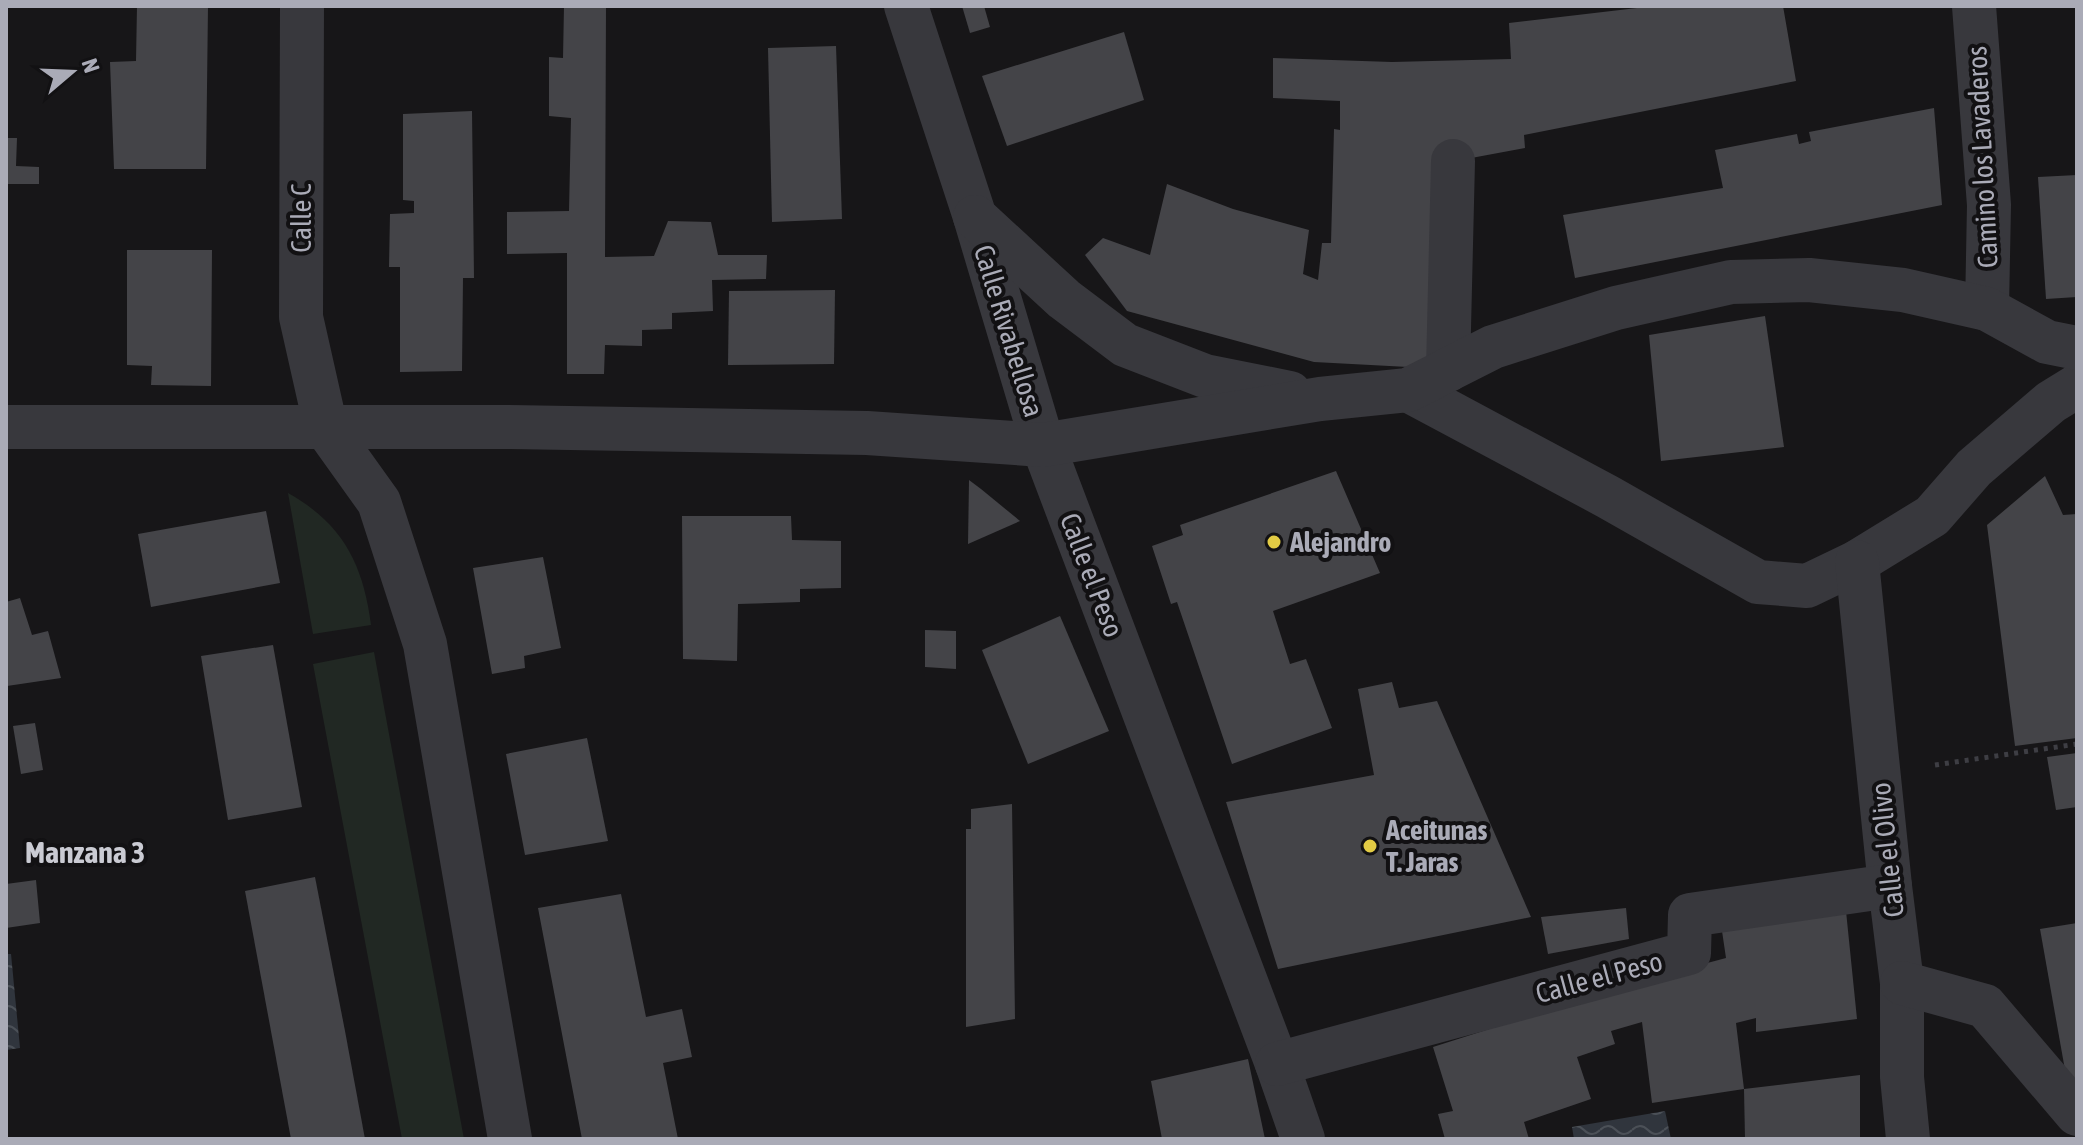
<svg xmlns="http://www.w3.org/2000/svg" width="2083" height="1145" font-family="'Asap Condensed',sans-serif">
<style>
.garden{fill:#212823}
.water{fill:url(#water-waves)}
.building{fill:#444448}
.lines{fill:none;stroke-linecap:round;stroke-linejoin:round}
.path{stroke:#3e3e44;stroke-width:5;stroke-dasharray:4 6;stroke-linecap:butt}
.street{stroke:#38383d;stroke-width:44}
.poi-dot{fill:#e2cb44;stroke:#121113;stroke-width:3}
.labels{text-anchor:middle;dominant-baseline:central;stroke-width:8;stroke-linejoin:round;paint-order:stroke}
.street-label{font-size:28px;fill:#aaabb7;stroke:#121113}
.poi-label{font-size:28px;font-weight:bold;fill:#aaabb7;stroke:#121113;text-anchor:start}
.neighbourhood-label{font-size:30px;font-weight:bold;fill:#cacbd3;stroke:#121113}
</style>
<defs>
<pattern id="water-waves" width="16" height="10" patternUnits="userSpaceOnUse" patternTransform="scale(2)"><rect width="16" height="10" fill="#30353d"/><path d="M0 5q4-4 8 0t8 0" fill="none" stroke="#4b5057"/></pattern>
</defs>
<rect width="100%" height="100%" fill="#171618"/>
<g class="garden">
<path d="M 288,493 C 343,524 363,564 371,625 L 313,634 Z"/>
<path d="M 374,652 L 384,707 L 464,1139 L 402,1139 L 313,664 Z"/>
</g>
<g class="water">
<path d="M 6,954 L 11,954 L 20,1048 L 6,1050 Z"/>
<path d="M 1665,1111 L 1671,1139 L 1574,1139 L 1572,1127 Z"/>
</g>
<g class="building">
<path d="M 137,6 L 208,6 L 206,169 L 114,169 L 110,62 L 136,61 Z"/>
<path d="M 564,6 L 606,6 L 605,257 L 654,256 L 668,221 L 711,222 L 718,255 L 767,255 L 766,279 L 712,280 L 713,311 L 672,313 L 672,329 L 642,330 L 642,346 L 605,345 L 604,374 L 567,374 L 567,253 L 507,254 L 507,212 L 569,211 L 571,118 L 549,116 L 549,57 L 563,58 Z"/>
<path d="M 962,6 L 984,6 L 990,27 L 970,33 Z"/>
<path d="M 1654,6 L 1783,6 L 1796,81 L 1524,135 L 1525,148 L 1439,164 L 1427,368 L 1314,362 L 1127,311 L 1085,255 L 1103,238 L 1150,255 L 1167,184 L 1233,209 L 1309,230 L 1303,274 L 1318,280 L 1322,243 L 1331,243 L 1334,129 L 1340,130 L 1340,101 L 1273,98 L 1273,58 L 1392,62 L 1511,59 L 1509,23 Z"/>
<path d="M 1124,32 L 1144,100 L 1007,146 L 982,76 Z"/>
<path d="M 836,46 L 842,219 L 772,222 L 768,48 Z"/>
<path d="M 1934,108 L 1942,205 L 1575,278 L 1563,215 L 1723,188 L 1715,150 L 1797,134 L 1799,144 L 1811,141 L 1809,132 Z"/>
<path d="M 472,111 L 474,278 L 463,278 L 462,371 L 400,372 L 400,267 L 389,267 L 390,214 L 414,213 L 414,201 L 403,200 L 403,114 Z"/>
<path d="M 6,138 L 17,138 L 16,166 L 39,167 L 39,184 L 6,184 Z"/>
<path d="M 2077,175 L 2077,297 L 2046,299 L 2038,177 Z"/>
<path d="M 127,250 L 212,250 L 211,386 L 151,385 L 152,366 L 127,365 Z"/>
<path d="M 835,290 L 834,364 L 728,365 L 729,291 Z"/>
<path d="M 1765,316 L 1784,447 L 1661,461 L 1649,335 Z"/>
<path d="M 1336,471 L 1380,573 L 1273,611 L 1290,664 L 1306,659 L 1332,728 L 1232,764 L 1177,602 L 1171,604 L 1152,546 L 1183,535 L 1180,525 Z"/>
<path d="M 2045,476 L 2063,515 L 2077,514 L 2077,738 L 2015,746 L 1987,525 Z"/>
<path d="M 969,480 L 981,489 L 1020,521 L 968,544 Z"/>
<path d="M 266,511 L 280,583 L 151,607 L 138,534 Z"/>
<path d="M 682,516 L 791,516 L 792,540 L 841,541 L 841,588 L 800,589 L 800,602 L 738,604 L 737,661 L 683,659 Z"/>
<path d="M 543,557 L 561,648 L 524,656 L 525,668 L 492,674 L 473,568 Z"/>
<path d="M 20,598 L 32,635 L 48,631 L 61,678 L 7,686 L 6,602 Z"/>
<path d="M 1060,616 L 1109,731 L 1028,764 L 982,650 Z"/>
<path d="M 925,630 L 956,631 L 956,669 L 925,667 Z"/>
<path d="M 273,645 L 302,807 L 228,820 L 201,656 Z"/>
<path d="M 1392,682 L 1399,708 L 1437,701 L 1531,917 L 1278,969 L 1226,802 L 1374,775 L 1358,689 Z"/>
<path d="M 35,723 L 43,770 L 21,774 L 13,726 Z"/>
<path d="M 587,738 L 608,841 L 525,855 L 506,754 Z"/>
<path d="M 2077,753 L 2077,807 L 2056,810 L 2047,757 Z"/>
<path d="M 1012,804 L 1015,1019 L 966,1027 L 966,829 L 971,829 L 971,809 Z"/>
<path d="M 315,877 L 345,1031 L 365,1139 L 291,1139 L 245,891 Z"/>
<path d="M 36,880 L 40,923 L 6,928 L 6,884 Z"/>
<path d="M 621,894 L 646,1017 L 682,1009 L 692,1057 L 663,1063 L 678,1139 L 582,1139 L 538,908 Z"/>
<path d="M 1626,908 L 1629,939 L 1548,954 L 1541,917 Z"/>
<path d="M 1846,911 L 1857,1019 L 1756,1032 L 1756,1018 L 1736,1023 L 1744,1089 L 1652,1103 L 1642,1022 L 1611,1031 L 1615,1044 L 1577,1057 L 1591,1099 L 1524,1122 L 1529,1139 L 1445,1139 L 1438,1114 L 1453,1111 L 1433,1047 L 1636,982 L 1726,958 L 1722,931 Z"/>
<path d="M 2077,923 L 2077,1082 L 2065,1070 L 2040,929 Z"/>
<path d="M 1248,1059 L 1265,1139 L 1162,1139 L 1151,1081 Z"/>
<path d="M 1860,1075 L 1860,1139 L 1745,1139 L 1744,1089 Z"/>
</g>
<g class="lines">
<path class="path" d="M 1935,765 L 2077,744"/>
<g class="street">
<path d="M 302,6 L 301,317 L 326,428 L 379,502 L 425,644 L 510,1139"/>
<path d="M 906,6 L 975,217 L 1043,445 L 1277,1064 L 1303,1139"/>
<path d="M 1974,6 L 1989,205 L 1987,309"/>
<path d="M 975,217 L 1064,299 L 1125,345 L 1205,376 L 1290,393"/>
<path d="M 1448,370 L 1453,161"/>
<path d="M 1408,390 L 1608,497 L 1758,582 L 1807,586 L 1857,562 L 1932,516 L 1974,468 L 2051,402 L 2077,386"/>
<path d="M 6,427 L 510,427 L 867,433 L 1043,445 L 1320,399 L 1408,390 L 1493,347 L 1616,308 L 1731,282 L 1809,280 L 1903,290 L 1987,309 L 2047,342 L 2077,348"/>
<path d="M 1857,562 L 1890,886 L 1902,983 L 1902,1077 L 1908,1139"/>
<path d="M 1902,983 L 1985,1006 L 2077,1114"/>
<path d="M 1277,1064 L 1689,953 L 1690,915 L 1890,886"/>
</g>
</g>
<g class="poi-dot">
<circle cx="1274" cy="542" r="8"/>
<circle cx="1370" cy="846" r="8"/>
</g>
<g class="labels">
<g class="street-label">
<text transform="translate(1982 157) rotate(-93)">Camino los Lavaderos</text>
<text transform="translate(301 218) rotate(-90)">Calle C</text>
<text transform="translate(1009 331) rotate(73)">Calle Rivabellosa</text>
<text transform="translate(1092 575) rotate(69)">Calle el Peso</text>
<text transform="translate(1887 850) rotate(-96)">Calle el Olivo</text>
<text transform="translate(1599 977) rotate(-15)">Calle el Peso</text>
</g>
<g class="poi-label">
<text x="1290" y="542">Alejandro</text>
<text x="1386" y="830">Aceitunas<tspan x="1386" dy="32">T. Jaras</tspan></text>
</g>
<g class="neighbourhood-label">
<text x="85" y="852">Manzana 3</text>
</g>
</g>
<rect width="2083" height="1145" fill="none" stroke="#aaabb7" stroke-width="16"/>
<g transform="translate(72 72) rotate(71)" stroke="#121113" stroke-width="6" paint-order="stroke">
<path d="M0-6L14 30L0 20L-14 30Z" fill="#aaabb7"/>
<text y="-12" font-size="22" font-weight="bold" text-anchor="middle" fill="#aaabb7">N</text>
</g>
</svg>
